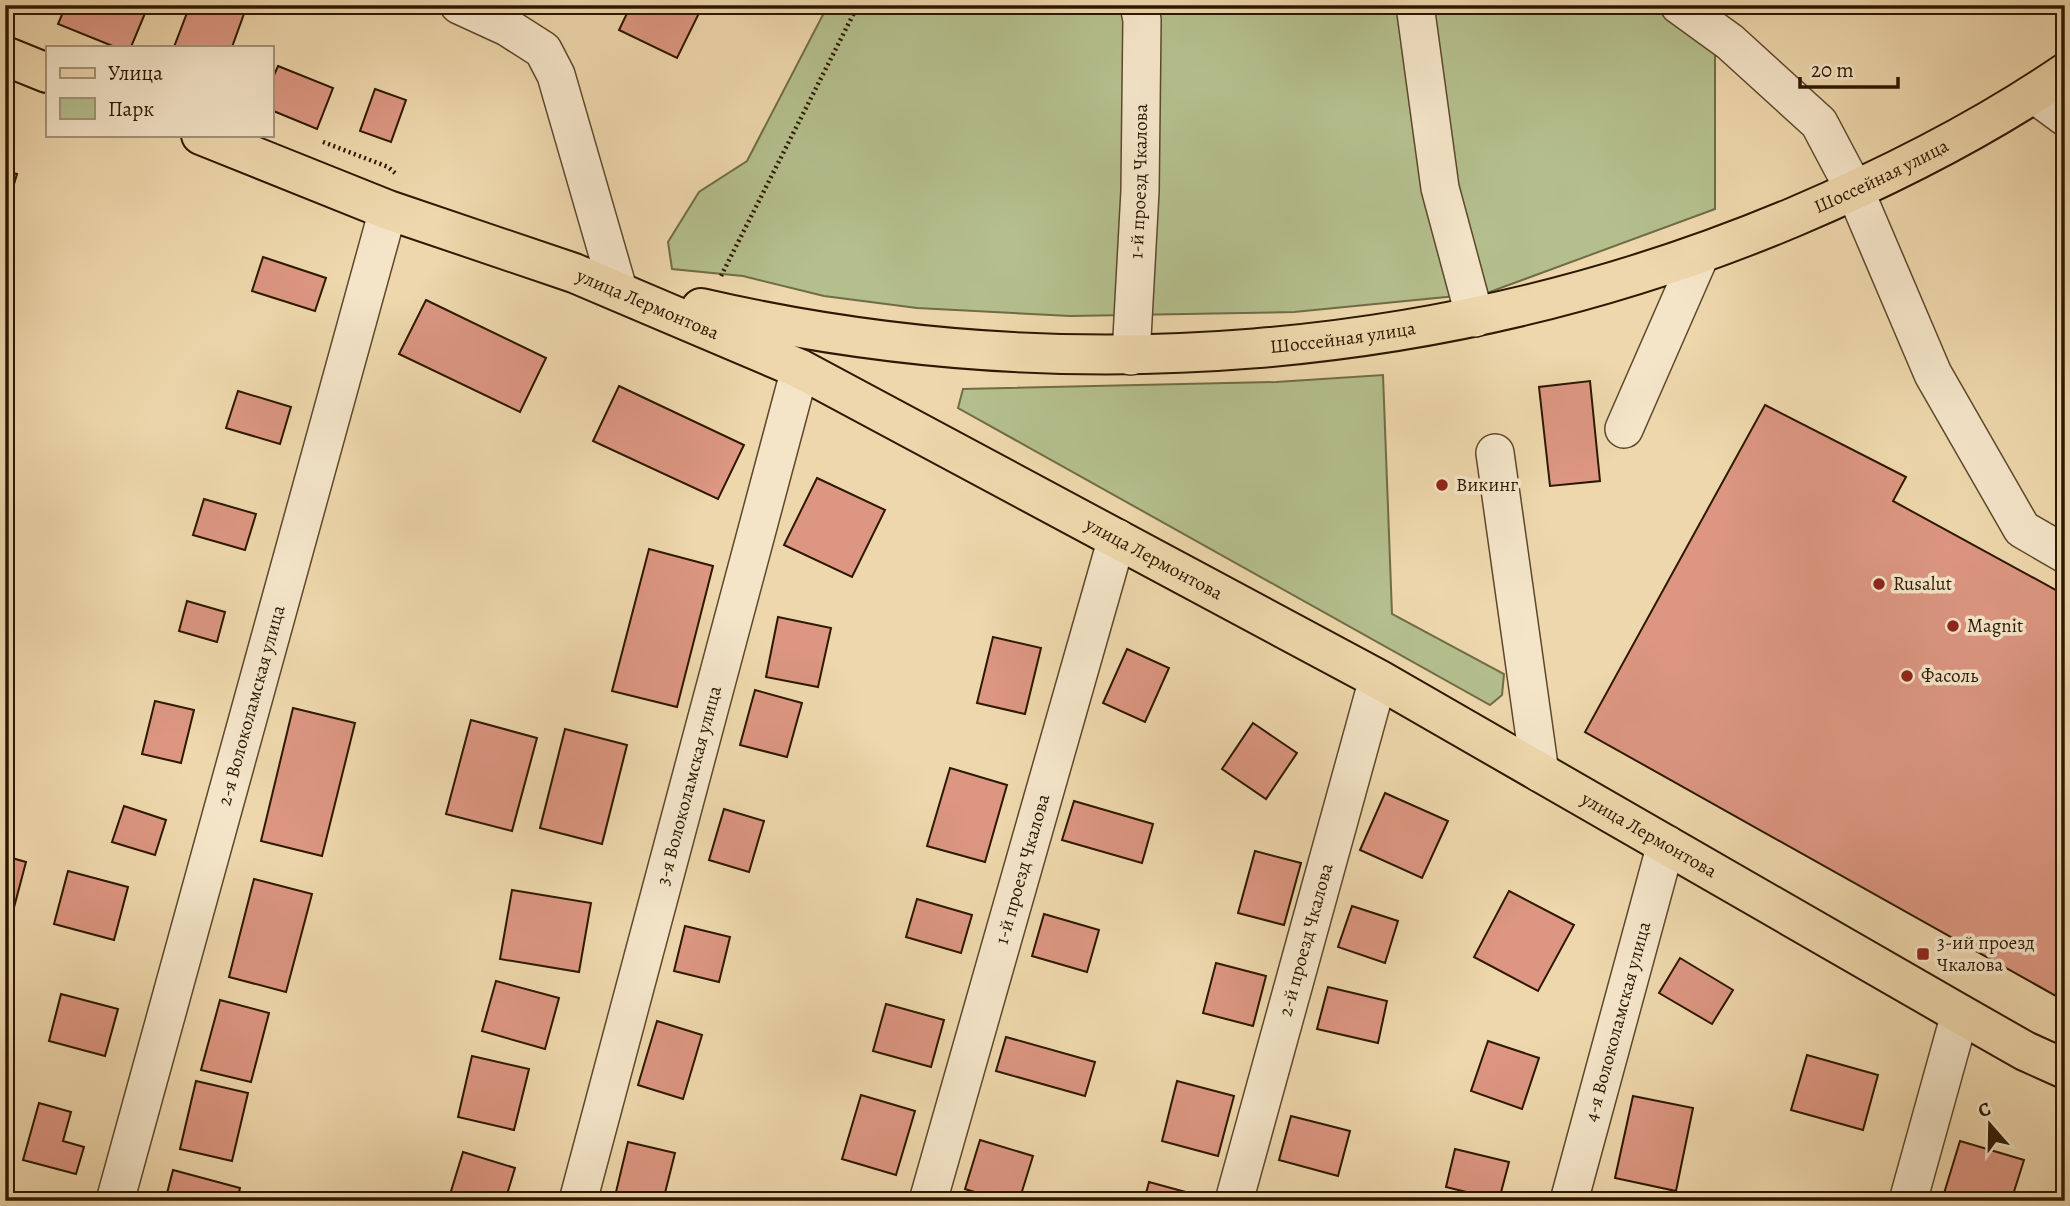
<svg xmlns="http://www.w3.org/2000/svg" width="2070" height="1206" font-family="Alegreya,serif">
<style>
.green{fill:#b4bf8d;stroke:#706c46;stroke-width:2}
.building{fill:#dc9681;stroke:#2d1800;stroke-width:2}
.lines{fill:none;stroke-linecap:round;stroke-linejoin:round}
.minor-casing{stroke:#5d482b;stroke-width:40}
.major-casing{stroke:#2d1800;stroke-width:42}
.path{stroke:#2d1800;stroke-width:4.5;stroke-dasharray:2 3.5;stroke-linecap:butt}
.minor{stroke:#f4e5c9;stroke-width:37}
.major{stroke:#eed7ac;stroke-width:38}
.poi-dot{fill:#8f2418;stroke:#f4e5c9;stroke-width:2.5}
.labels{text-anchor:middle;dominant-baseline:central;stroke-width:7;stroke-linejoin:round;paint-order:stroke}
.street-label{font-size:19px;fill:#2d1800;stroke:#f4e5c9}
.poi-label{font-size:19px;fill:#2d1800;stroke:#f4e5c9;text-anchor:start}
</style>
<rect width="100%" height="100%" fill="#eed7ac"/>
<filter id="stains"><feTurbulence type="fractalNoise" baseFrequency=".00286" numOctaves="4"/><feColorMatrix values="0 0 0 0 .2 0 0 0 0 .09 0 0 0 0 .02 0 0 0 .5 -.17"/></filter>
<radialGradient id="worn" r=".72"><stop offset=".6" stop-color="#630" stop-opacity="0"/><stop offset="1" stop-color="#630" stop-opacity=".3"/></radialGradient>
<g class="green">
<path d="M 828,5 L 1652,5 L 1715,50 L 1715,209 L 1487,293 L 1294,312 L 1070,316 L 917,308 L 824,296 L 743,276 L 672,269 L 668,242 L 699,192 L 747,161 Z"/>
<path d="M 1383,375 L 1392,614 L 1504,674 L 1502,695 L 1490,705 L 958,408 L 963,389 L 1276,382 Z"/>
</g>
<g class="building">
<path d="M 66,5 L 133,5 L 146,11 L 131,47 L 115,47 L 58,24 Z"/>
<path d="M 190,5 L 231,5 L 245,11 L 232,47 L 174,47 Z"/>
<path d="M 631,5 L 703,5 L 677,58 L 619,30 Z"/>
<path d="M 278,66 L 333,88 L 317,129 L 271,110 L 271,82 Z"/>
<path d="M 375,89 L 406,100 L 391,142 L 360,131 Z"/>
<path d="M 5,171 L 17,174 L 5,215 Z"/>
<path d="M 263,257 L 326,278 L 315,311 L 252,291 Z"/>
<path d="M 426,300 L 546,358 L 520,412 L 399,354 Z"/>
<path d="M 1590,381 L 1600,481 L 1550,486 L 1539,387 Z"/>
<path d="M 619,386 L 744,445 L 718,499 L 593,441 Z"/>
<path d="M 238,391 L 291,407 L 280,444 L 226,428 Z"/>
<path d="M 1765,405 L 1906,477 L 1893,501 L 2065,595 L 2065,1001 L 1585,732 Z"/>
<path d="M 817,478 L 885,510 L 852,577 L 784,545 Z"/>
<path d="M 204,499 L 256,514 L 245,550 L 193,535 Z"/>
<path d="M 649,549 L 713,566 L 677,707 L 612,691 Z"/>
<path d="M 187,601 L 225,612 L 217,642 L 179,631 Z"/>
<path d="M 778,617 L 831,628 L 818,687 L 766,677 Z"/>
<path d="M 993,637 L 1041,648 L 1025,714 L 977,703 Z"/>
<path d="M 1127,649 L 1169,668 L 1145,722 L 1103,703 Z"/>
<path d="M 755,690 L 802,703 L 787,757 L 740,745 Z"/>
<path d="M 155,701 L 194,710 L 181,763 L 142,754 Z"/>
<path d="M 293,708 L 355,723 L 322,856 L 261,841 Z"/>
<path d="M 471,720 L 537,738 L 512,831 L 446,814 Z"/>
<path d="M 1253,723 L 1297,753 L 1266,799 L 1222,769 Z"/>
<path d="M 565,729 L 627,745 L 602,844 L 540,828 Z"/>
<path d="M 950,768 L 1007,785 L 985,862 L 927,846 Z"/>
<path d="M 1385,793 L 1448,821 L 1422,878 L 1360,850 Z"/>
<path d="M 1074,801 L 1153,824 L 1142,863 L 1062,840 Z"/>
<path d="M 124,806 L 166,820 L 155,855 L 112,842 Z"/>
<path d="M 724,809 L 764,821 L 749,872 L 709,860 Z"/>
<path d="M 1255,851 L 1301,863 L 1284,925 L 1238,913 Z"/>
<path d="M 5,856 L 26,862 L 12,915 L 5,913 Z"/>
<path d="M 68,871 L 128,887 L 114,940 L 54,924 Z"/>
<path d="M 254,879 L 312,894 L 286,992 L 229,977 Z"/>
<path d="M 512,890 L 591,903 L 579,972 L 500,959 Z"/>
<path d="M 1509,891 L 1574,925 L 1538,991 L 1474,957 Z"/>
<path d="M 917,899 L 972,915 L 961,953 L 906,937 Z"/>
<path d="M 1352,906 L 1398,921 L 1385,963 L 1338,947 Z"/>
<path d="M 1044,914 L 1099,930 L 1087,972 L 1032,956 Z"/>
<path d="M 685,926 L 730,937 L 719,982 L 674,971 Z"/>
<path d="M 1680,958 L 1733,990 L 1712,1024 L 1659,993 Z"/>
<path d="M 1216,963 L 1266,976 L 1253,1026 L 1203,1013 Z"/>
<path d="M 496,981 L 559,998 L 545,1049 L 482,1031 Z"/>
<path d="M 1328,987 L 1387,1001 L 1378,1043 L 1317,1029 Z"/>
<path d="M 61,994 L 118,1009 L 105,1056 L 49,1041 Z"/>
<path d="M 220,1000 L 269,1013 L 251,1082 L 201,1070 Z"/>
<path d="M 886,1004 L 944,1020 L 931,1067 L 873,1051 Z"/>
<path d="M 657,1021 L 702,1035 L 683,1099 L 638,1085 Z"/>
<path d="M 1006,1037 L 1095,1062 L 1085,1096 L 996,1071 Z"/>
<path d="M 1488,1041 L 1539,1058 L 1522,1109 L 1471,1091 Z"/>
<path d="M 1807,1055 L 1878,1075 L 1863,1130 L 1791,1110 Z"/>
<path d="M 472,1056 L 529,1069 L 514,1130 L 458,1117 Z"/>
<path d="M 196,1081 L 248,1093 L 232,1161 L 180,1149 Z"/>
<path d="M 1177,1081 L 1234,1096 L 1218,1156 L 1162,1141 Z"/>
<path d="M 861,1095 L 915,1111 L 896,1175 L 842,1159 Z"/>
<path d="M 1633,1096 L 1693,1108 L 1676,1191 L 1615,1178 Z"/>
<path d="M 39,1103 L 71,1112 L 63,1141 L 84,1147 L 76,1174 L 23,1160 Z"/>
<path d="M 1291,1116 L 1350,1131 L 1338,1176 L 1279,1160 Z"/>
<path d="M 980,1140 L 1033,1156 L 1019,1201 L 1003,1201 L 965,1189 Z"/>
<path d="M 1960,1141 L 2024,1160 L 2011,1201 L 1942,1200 Z"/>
<path d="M 628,1142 L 675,1153 L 663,1201 L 652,1201 L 616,1192 Z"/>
<path d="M 1455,1149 L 1509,1162 L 1499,1200 L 1446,1187 Z"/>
<path d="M 463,1152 L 515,1168 L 505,1201 L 448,1201 Z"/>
<path d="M 173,1170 L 240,1188 L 237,1201 L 165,1201 Z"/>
<path d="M 1149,1182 L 1204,1197 L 1203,1201 L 1144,1201 Z"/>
</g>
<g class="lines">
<g class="minor-casing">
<g id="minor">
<path d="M 459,5 L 507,27 L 543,50 L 556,75 L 617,286"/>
<path d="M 1415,5 L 1440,188 L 1475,318"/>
<path d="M 1679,5 L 1730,42 L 1819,123 L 1855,191 L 1933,374 L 2022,529 L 2065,554"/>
<path d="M 2034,94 L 2065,117"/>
<path id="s1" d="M 1131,356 L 1140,191 L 1142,20 L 1139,5"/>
<path d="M 1624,429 L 1701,253"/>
<path d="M 1495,453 L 1540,773"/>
<path id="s2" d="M 115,1201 L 388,210"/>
<path id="s3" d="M 578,1201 L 800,369"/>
<path id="s4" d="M 928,1201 L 1117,538"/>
<path id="s5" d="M 1234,1201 L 1378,679"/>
<path id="s6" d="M 1569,1201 L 1666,844"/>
<path d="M 1908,1201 L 1960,1014"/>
</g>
</g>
<g class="major-casing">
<g id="major">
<path d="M 5,56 L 47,73"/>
<path id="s7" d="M 201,135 L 388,210 L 574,273 L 800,369 L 1378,679 L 1960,1014 L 2025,1051 L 2065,1069"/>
<path id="s8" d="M 701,308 C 1065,392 1449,362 1794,217 C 1888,177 1980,131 2065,73"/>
</g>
</g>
<g class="path">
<path d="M 323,142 L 388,167 L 395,173"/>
<path d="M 721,276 L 858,5"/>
</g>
<use href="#minor" class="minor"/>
<use href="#major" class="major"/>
</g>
<g class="poi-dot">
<circle cx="1442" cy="485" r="7"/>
<circle cx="1879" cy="584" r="7"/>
<circle cx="1953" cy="626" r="7"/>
<circle cx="1907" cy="676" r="7"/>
<rect x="1916" y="947" width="14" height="14" rx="3.5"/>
</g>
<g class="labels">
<g class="street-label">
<text stroke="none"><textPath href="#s8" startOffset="1211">Шоссейная улица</textPath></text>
<text stroke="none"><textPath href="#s1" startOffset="175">1-й проезд Чкалова</textPath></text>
<text stroke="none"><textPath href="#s7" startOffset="478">улица Лермонтова</textPath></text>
<text stroke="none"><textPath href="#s8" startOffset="646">Шоссейная улица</textPath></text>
<text stroke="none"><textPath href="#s7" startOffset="1045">улица Лермонтова</textPath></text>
<text stroke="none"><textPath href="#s2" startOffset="514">2-я Волоколамская улица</textPath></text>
<text stroke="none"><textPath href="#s3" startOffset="430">3-я Волоколамская улица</textPath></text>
<text stroke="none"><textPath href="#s7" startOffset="1612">улица Лермонтова</textPath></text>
<text stroke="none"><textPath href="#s4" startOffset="345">1-й проезд Чкалова</textPath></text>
<text stroke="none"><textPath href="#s5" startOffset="271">2-й проезд Чкалова</textPath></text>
<text stroke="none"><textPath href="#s6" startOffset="186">4-я Волоколамская улица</textPath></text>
</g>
<g class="poi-label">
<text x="1456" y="485">Викинг</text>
<text x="1893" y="584">Rusalut</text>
<text x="1967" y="626">Magnit</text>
<text x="1921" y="676">Фасоль</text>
<text x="1937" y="943">3-ий проезд<tspan x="1937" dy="22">Чкалова</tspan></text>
</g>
</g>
<rect width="2070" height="1206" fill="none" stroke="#eed7ac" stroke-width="28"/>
<rect x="7" y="7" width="2056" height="1192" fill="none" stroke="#2d1800" stroke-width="3.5"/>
<rect x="14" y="14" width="2042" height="1178" fill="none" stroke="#2d1800" stroke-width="2"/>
<rect x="46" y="46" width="228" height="91" fill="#f4e5c9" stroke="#a49379" stroke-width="2"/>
<rect x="60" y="68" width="35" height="10" fill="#eed7ac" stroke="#a49379" stroke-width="2"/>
<text x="108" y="80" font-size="21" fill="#2d1800">Улица</text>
<rect x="60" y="98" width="35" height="21" fill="#b4bf8d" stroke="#a49379" stroke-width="2"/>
<text x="108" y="116" font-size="21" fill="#2d1800">Парк</text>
<g transform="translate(1990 1125) rotate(340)" stroke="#f4e5c9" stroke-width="5" paint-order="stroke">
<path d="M0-5L12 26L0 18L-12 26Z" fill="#2d1800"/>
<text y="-10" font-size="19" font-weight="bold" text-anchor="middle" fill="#2d1800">С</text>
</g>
<path d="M1800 77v10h98v-10" fill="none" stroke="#2d1800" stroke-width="3.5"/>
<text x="1811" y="77" font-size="21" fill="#2d1800" stroke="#f4e5c9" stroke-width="5" paint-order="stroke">20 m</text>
<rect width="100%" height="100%" filter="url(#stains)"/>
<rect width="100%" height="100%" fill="url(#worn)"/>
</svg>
